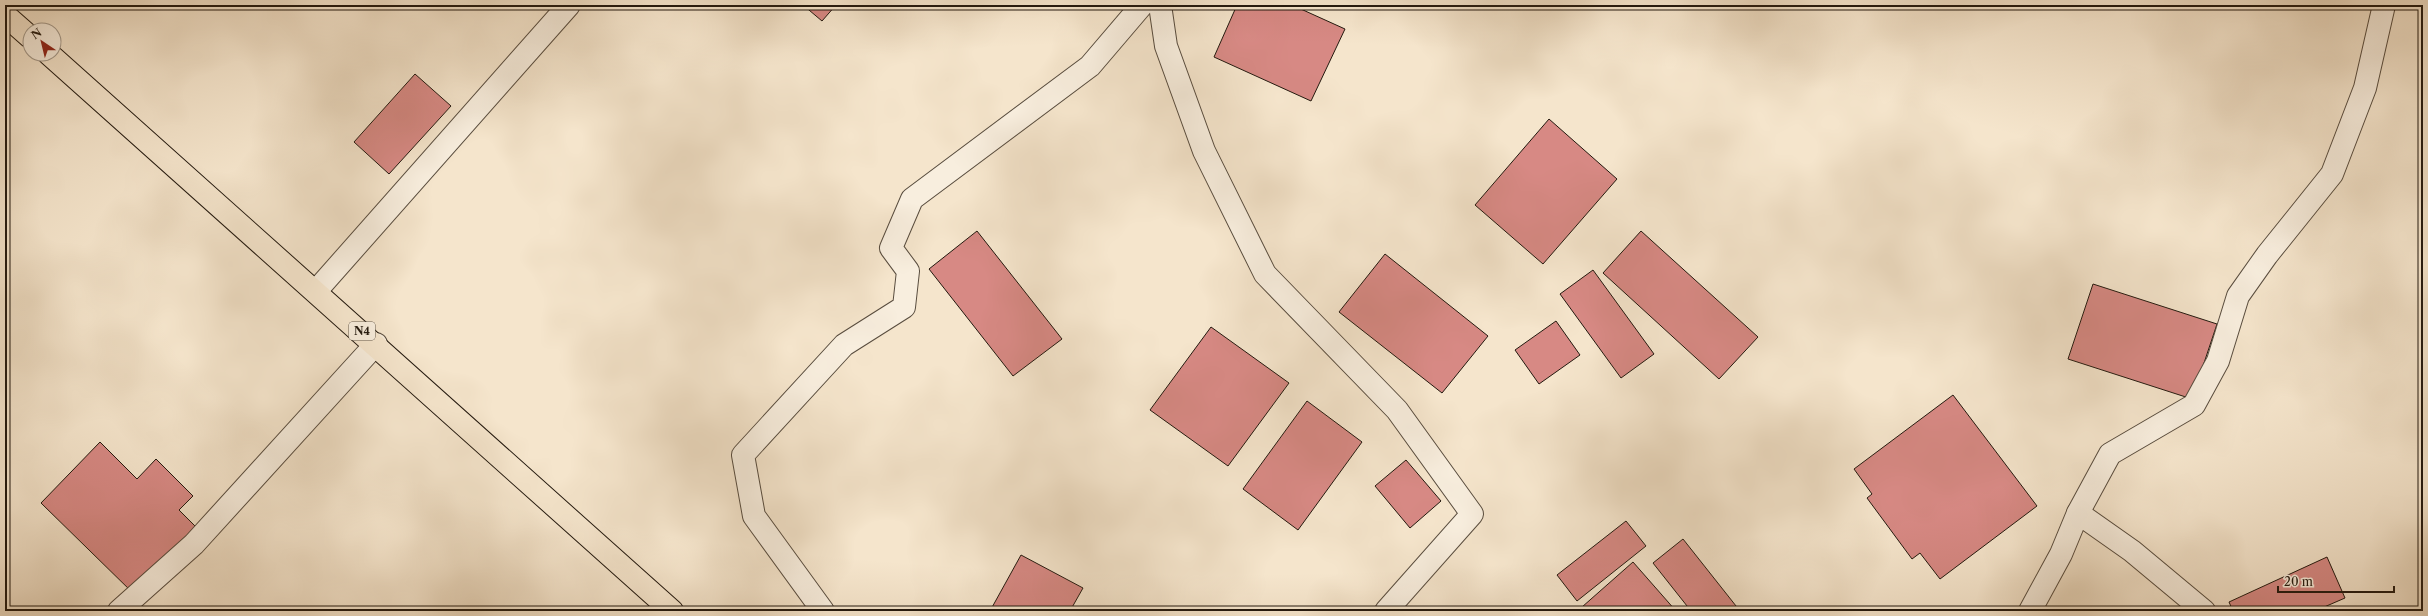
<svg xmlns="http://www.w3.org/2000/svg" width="2428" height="616" font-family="'Libre Caslon Text',serif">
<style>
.building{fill:#d78984;stroke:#23190f}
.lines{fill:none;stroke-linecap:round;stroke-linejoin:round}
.minor-casing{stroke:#584c3e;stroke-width:24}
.trunk-casing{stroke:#23190f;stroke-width:24}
.minor{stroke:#f8eede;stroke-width:22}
.trunk{stroke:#f5e5cc;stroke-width:22}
.labels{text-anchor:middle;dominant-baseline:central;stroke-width:3.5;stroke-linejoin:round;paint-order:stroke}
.shield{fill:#f8eede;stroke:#63594d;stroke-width:1}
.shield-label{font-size:11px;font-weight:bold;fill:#23190f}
</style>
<rect width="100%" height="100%" fill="#f5e5cc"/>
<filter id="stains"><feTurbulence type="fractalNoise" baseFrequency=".005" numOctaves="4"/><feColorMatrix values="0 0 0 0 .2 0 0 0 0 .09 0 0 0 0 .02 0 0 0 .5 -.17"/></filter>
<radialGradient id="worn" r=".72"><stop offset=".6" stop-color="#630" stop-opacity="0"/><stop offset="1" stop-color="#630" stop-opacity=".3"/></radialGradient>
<g class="building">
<path d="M 803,5 L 836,5 L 822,21 Z"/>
<path d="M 1237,5 L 1292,5 L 1345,29 L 1311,101 L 1214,57 Z"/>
<path d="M 415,74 L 451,106 L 389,174 L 354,142 Z"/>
<path d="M 1549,119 L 1617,179 L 1543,264 L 1475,205 Z"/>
<path d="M 977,231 L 1062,339 L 1013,376 L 929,269 Z"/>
<path d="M 1641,231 L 1758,337 L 1719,379 L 1603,273 Z"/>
<path d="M 1385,254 L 1488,336 L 1442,393 L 1339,312 Z"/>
<path d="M 1593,270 L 1654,354 L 1621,378 L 1560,294 Z"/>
<path d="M 2093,284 L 2217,324 L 2192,399 L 2068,359 Z"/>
<path d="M 1556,321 L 1580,355 L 1539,384 L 1515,350 Z"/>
<path d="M 1211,327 L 1289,383 L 1228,466 L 1150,410 Z"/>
<path d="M 1953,395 L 2037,506 L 1940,579 L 1920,553 L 1912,559 L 1867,498 L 1872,494 L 1854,469 Z"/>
<path d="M 1307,401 L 1362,442 L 1298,530 L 1243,489 Z"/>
<path d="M 100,442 L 137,479 L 156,459 L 193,496 L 179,510 L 199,530 L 135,595 L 41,503 Z"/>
<path d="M 1406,460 L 1441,501 L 1410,528 L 1375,486 Z"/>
<path d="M 1626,521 L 1646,546 L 1577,601 L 1557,575 Z"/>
<path d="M 1683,539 L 1740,611 L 1691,611 L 1653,563 Z"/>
<path d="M 1021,555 L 1083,588 L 1070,611 L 990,611 Z"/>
<path d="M 2327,557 L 2345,598 L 2315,611 L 2233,611 L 2229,602 Z"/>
<path d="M 1633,562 L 1676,611 L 1585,611 L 1582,607 Z"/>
</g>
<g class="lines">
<g class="minor-casing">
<g id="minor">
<path d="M 1160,5 L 1166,46 L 1204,151 L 1265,274 L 1397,410 L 1472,514 L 1386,611"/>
<path d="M 316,291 L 569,5"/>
<path d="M 2078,513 L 2110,454 L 2194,405 L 2218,361 L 2238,296 L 2267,255 L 2332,174 L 2365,88 L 2384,5"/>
<path d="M 119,611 L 194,544 L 376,344"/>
<path d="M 823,611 L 754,516 L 743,455 L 844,345 L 904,307 L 908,271 L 891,248 L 912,199 L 1090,66 L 1142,5"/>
<path d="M 2030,611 L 2061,554 L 2078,513 L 2132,551 L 2204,611"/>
</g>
</g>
<g class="trunk-casing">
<g id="trunk">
<path d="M 5,15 L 30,37"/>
<path d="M 49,54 L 672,611"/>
</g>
</g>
<use href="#minor" class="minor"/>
<use href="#trunk" class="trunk"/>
</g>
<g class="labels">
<rect class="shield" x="349" y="322" width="26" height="18" rx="3"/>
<g class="shield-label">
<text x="362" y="331">N4</text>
</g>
</g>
<rect width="2428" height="616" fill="none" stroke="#f5e5cc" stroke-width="20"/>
<rect x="6" y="6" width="2416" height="604" fill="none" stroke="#23190f" stroke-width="2"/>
<rect x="10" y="10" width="2408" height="596" fill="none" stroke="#23190f"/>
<g transform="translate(42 42) rotate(325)"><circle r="19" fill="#f8eede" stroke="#a3998b"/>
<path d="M0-3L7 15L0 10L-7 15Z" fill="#8f2418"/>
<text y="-6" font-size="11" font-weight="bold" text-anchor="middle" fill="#23190f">N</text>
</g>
<path d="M2278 586v6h116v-6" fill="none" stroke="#23190f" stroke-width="2"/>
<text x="2284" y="586" font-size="12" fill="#23190f" stroke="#f8eede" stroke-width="3" paint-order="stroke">20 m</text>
<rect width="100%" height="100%" filter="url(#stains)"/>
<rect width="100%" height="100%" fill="url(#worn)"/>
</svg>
